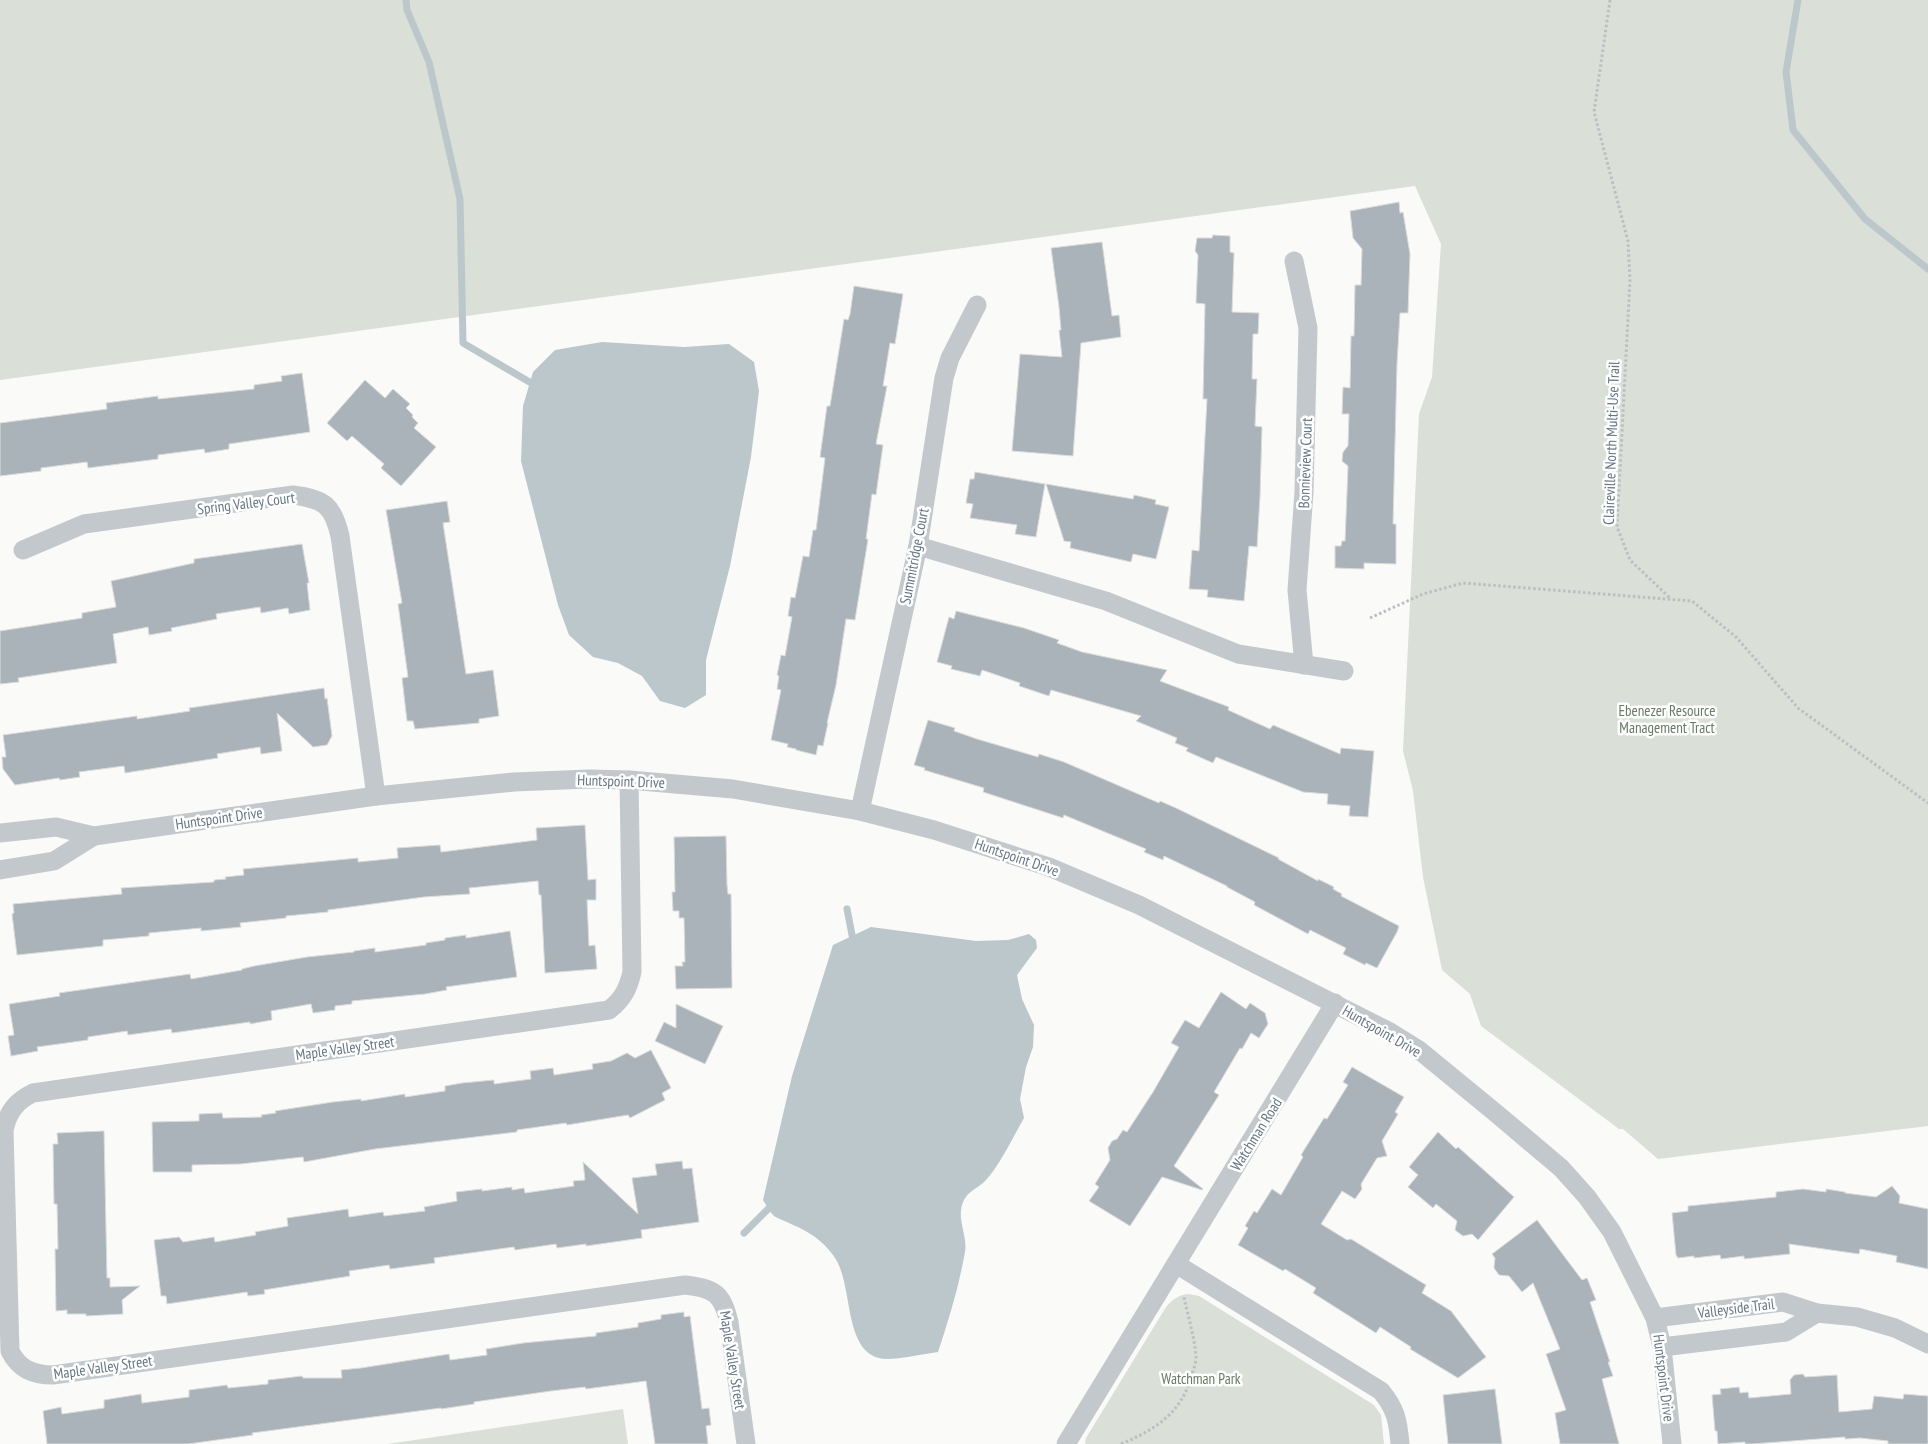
<svg xmlns="http://www.w3.org/2000/svg" width="1928" height="1444" font-family="'PT Sans Narrow',sans-serif">
<style>
.green{fill:#dadfd7}
.water{fill:#bbc7cb}
.lines{fill:none;stroke-linecap:round;stroke-linejoin:round}
.stream{stroke:#bbc7cb;stroke-width:7}
.building{fill:#aab3b9;stroke:#dcdcda}
.path{stroke:#bbbfc2;stroke-width:3;stroke-dasharray:2.5 2.5;stroke-linecap:butt}
.street{stroke:#c3c8cc;stroke-width:19}
.labels{text-anchor:middle;dominant-baseline:central;stroke-width:5;stroke-linejoin:round;paint-order:stroke}
.street-label{font-size:15px;fill:#657683;stroke:#fff}
.park-label{font-size:15px;fill:#687a64;stroke:#fff}
</style>
<rect width="100%" height="100%" fill="#fafaf8"/>
<g class="green">
<path d="M 0,0 L 1928,0 L 1928,1126 L 1658,1159 L 1623,1129 L 1619,1129 L 1481,1026 L 1470,994 L 1442,970 L 1423,877 L 1413,791 L 1403,751 L 1419,414 L 1432,377 L 1441,244 L 1415,186 L 0,380 Z"/>
<path d="M 1189,1294 L 1199,1296 L 1374,1405 L 1381,1415 L 1384,1444 L 1085,1444 L 1086,1438 L 1166,1307 C 1173,1299 1178,1295 1189,1294 Z"/>
<path d="M 623,1409 L 628,1444 L 388,1444 Z"/>
</g>
<g class="water">
<path d="M 602,342 L 684,347 L 729,344 L 754,362 L 759,391 L 751,457 L 730,566 L 706,660 L 706,695 L 685,708 L 660,701 L 642,676 L 618,663 L 593,657 L 569,635 L 558,605 L 521,461 L 523,406 L 533,372 L 555,350 Z"/>
<path d="M 871,927 L 976,941 L 1008,940 L 1029,934 L 1036,940 L 1037,948 L 1017,975 L 1022,999 L 1034,1025 L 1033,1047 L 1026,1067 L 1020,1099 L 1024,1118 C 1013,1137 1000,1165 986,1180 C 979,1188 969,1190 964,1200 C 955,1217 968,1235 965,1252 C 959,1286 949,1319 938,1352 C 922,1354 903,1359 886,1359 C 841,1357 855,1282 833,1255 C 822,1240 808,1231 791,1224 C 786,1221 778,1219 774,1216 C 770,1212 766,1205 763,1200 L 792,1076 L 833,945 Z"/>
</g>
<g class="lines">
<g class="stream">
<path d="M 406,0 L 407,10 L 429,62 L 460,199 L 463,343 L 538,387"/>
<path d="M 1798,0 L 1786,72 L 1793,130 L 1865,219 L 1928,269"/>
<path d="M 847,909 L 854,945"/>
<path d="M 744,1233 L 775,1202"/>
</g>
</g>
<g class="building">
<path d="M 1399,202 L 1400,213 L 1403,212 L 1410,254 L 1408,313 L 1400,313 L 1397,364 L 1393,524 L 1396,524 L 1396,564 L 1364,563 L 1364,569 L 1335,568 L 1335,546 L 1341,546 L 1342,541 L 1345,541 L 1347,492 L 1348,466 L 1342,461 L 1343,452 L 1348,446 L 1349,414 L 1342,414 L 1343,387 L 1350,388 L 1351,336 L 1354,336 L 1355,285 L 1361,285 L 1362,249 L 1353,238 L 1350,211 Z"/>
<path d="M 1213,235 L 1230,236 L 1230,252 L 1234,253 L 1232,312 L 1259,313 L 1258,334 L 1253,334 L 1252,379 L 1257,379 L 1255,426 L 1262,427 L 1260,497 L 1257,547 L 1249,546 L 1244,601 L 1207,597 L 1208,590 L 1189,589 L 1192,550 L 1199,551 L 1207,399 L 1203,399 L 1205,304 L 1196,303 L 1198,255 L 1195,251 L 1197,238 L 1212,238 Z"/>
<path d="M 1102,242 L 1112,316 L 1119,315 L 1121,337 L 1081,343 L 1073,456 L 1012,451 L 1020,354 L 1062,357 L 1059,330 L 1061,330 L 1059,307 L 1051,248 Z"/>
<path d="M 854,286 L 903,294 L 895,344 L 890,343 L 883,386 L 887,386 L 876,444 L 883,445 L 876,495 L 872,494 L 866,539 L 868,539 L 855,620 L 846,619 L 836,685 L 827,723 L 828,723 L 823,746 L 818,745 L 816,755 L 796,750 L 796,749 L 787,747 L 788,744 L 771,740 L 781,690 L 777,689 L 779,676 L 777,675 L 781,655 L 785,656 L 792,617 L 788,616 L 791,597 L 795,598 L 803,556 L 809,557 L 813,530 L 816,530 L 825,458 L 820,457 L 824,428 L 827,406 L 830,406 L 844,319 L 848,320 L 850,314 Z"/>
<path d="M 302,373 L 310,432 L 229,444 L 229,449 L 205,453 L 204,449 L 158,455 L 158,459 L 88,468 L 87,462 L 41,468 L 41,471 L 0,476 L 0,423 L 107,409 L 106,403 L 158,396 L 158,399 L 254,389 L 254,385 L 282,381 L 281,376 Z"/>
<path d="M 365,380 L 385,398 L 393,389 L 410,404 L 406,408 L 413,415 L 412,417 L 418,423 L 414,428 L 436,447 L 401,486 L 381,468 L 384,464 L 352,436 L 347,441 L 327,423 Z"/>
<path d="M 975,472 L 1045,484 L 1036,537 L 1015,534 L 1017,525 L 970,518 L 973,504 L 966,503 L 970,479 L 974,479 Z"/>
<path d="M 1046,484 L 1133,499 L 1134,495 L 1156,500 L 1155,504 L 1169,507 L 1156,559 L 1133,554 L 1131,562 L 1070,548 L 1071,542 L 1064,541 Z"/>
<path d="M 447,501 L 450,522 L 443,523 L 466,674 L 493,670 L 499,716 L 479,719 L 479,723 L 415,729 L 413,721 L 407,721 L 402,678 L 408,677 L 398,604 L 402,603 L 386,510 Z"/>
<path d="M 302,544 L 309,583 L 307,583 L 310,610 L 289,614 L 288,608 L 261,613 L 260,607 L 216,614 L 217,619 L 171,628 L 172,631 L 149,635 L 148,627 L 113,634 L 117,663 L 18,678 L 19,682 L 0,684 L 0,631 L 82,618 L 82,613 L 116,607 L 111,581 L 194,563 L 194,559 Z"/>
<path d="M 956,611 L 1024,628 L 1059,640 L 1057,643 L 1082,652 L 1167,670 L 1160,681 L 1229,707 L 1228,710 L 1270,729 L 1273,725 L 1340,754 L 1341,748 L 1374,751 L 1368,817 L 1349,816 L 1350,806 L 1327,804 L 1328,794 L 1303,792 L 1216,757 L 1213,763 L 1186,751 L 1188,748 L 1175,743 L 1177,738 L 1136,721 L 1141,716 L 1051,690 L 1049,696 L 1019,686 L 1020,683 L 982,670 L 980,676 L 951,669 L 952,666 L 937,662 L 949,617 L 954,619 Z"/>
<path d="M 324,688 L 325,699 L 327,698 L 332,736 L 327,745 L 313,747 L 277,713 L 282,751 L 261,754 L 260,747 L 217,754 L 218,758 L 144,770 L 125,773 L 124,766 L 79,772 L 80,777 L 60,780 L 59,778 L 15,785 L 3,769 L 2,757 L 6,757 L 3,735 L 137,716 L 137,719 L 190,711 L 189,708 Z"/>
<path d="M 928,720 L 955,728 L 954,731 L 977,739 L 1038,757 L 1039,754 L 1064,762 L 1159,803 L 1160,801 L 1176,808 L 1279,858 L 1278,859 L 1318,881 L 1318,879 L 1334,887 L 1333,889 L 1342,894 L 1341,896 L 1399,926 L 1397,932 L 1377,968 L 1366,963 L 1365,965 L 1343,954 L 1346,948 L 1310,930 L 1308,934 L 1254,905 L 1255,902 L 1227,887 L 1227,886 L 1164,856 L 1163,860 L 1144,852 L 1146,849 L 1064,815 L 1063,818 L 983,792 L 984,788 L 924,770 L 925,768 L 914,765 Z"/>
<path d="M 585,825 L 588,880 L 596,879 L 596,900 L 587,900 L 589,946 L 595,945 L 597,969 L 545,973 L 541,895 L 539,895 L 538,881 L 469,888 L 470,894 L 424,897 L 328,910 L 328,912 L 286,916 L 286,918 L 240,923 L 241,927 L 201,931 L 201,928 L 149,933 L 149,936 L 103,940 L 103,946 L 17,955 L 12,914 L 14,913 L 13,904 L 122,894 L 121,888 L 214,882 L 214,880 L 226,879 L 225,877 L 244,875 L 243,869 L 358,858 L 358,862 L 398,858 L 397,848 L 440,845 L 441,852 L 537,840 L 536,828 Z"/>
<path d="M 726,836 L 727,885 L 728,894 L 731,894 L 732,988 L 676,989 L 675,966 L 683,966 L 682,962 L 685,962 L 684,918 L 679,918 L 679,911 L 673,911 L 672,892 L 675,892 L 674,837 Z"/>
<path d="M 510,931 L 517,977 L 446,987 L 447,990 L 425,994 L 352,1001 L 352,1004 L 335,1006 L 335,1010 L 313,1013 L 311,1004 L 271,1011 L 272,1020 L 250,1024 L 250,1022 L 172,1033 L 171,1029 L 128,1035 L 127,1031 L 88,1037 L 88,1040 L 37,1047 L 38,1051 L 11,1056 L 8,1036 L 14,1035 L 9,1004 L 60,996 L 59,993 L 190,974 L 191,979 L 242,970 L 242,969 L 254,966 L 307,957 L 354,952 L 354,951 L 375,948 L 375,952 L 426,945 L 426,943 L 445,940 L 445,938 L 466,935 L 466,938 Z"/>
<path d="M 1221,992 L 1246,1009 L 1250,1003 L 1265,1013 L 1268,1024 L 1259,1038 L 1251,1033 L 1242,1049 L 1240,1048 L 1214,1092 L 1219,1095 L 1174,1166 L 1203,1189 L 1202,1190 L 1162,1177 L 1130,1226 L 1089,1201 L 1099,1187 L 1095,1184 L 1110,1160 L 1108,1148 L 1112,1141 L 1117,1139 L 1123,1130 L 1127,1132 L 1153,1092 L 1179,1047 L 1171,1043 L 1185,1020 L 1199,1028 Z"/>
<path d="M 676,1004 L 723,1026 L 705,1064 L 655,1041 L 664,1022 L 676,1028 Z"/>
<path d="M 651,1050 L 671,1088 L 662,1093 L 665,1100 L 630,1118 L 628,1115 L 567,1125 L 566,1123 L 517,1130 L 517,1132 L 375,1149 L 304,1162 L 303,1157 L 241,1164 L 192,1165 L 192,1172 L 153,1172 L 152,1122 L 199,1121 L 199,1114 L 222,1113 L 223,1118 L 262,1117 L 261,1115 L 276,1113 L 275,1111 L 333,1102 L 361,1099 L 361,1101 L 405,1094 L 405,1097 L 445,1091 L 445,1086 L 462,1083 L 494,1080 L 494,1084 L 531,1079 L 530,1071 L 553,1068 L 554,1075 L 593,1069 L 592,1064 L 611,1061 L 627,1053 L 635,1058 Z"/>
<path d="M 1352,1067 L 1404,1097 L 1395,1112 L 1398,1114 L 1382,1141 L 1387,1156 L 1377,1158 L 1361,1184 L 1362,1189 L 1355,1199 L 1342,1191 L 1321,1224 L 1347,1240 L 1351,1239 L 1426,1285 L 1422,1293 L 1451,1311 L 1486,1357 L 1458,1378 L 1410,1349 L 1411,1347 L 1380,1327 L 1376,1333 L 1313,1293 L 1316,1288 L 1285,1269 L 1283,1271 L 1238,1245 L 1248,1228 L 1245,1226 L 1254,1211 L 1257,1213 L 1272,1189 L 1281,1195 L 1303,1157 L 1301,1155 L 1324,1118 L 1327,1119 L 1348,1085 L 1343,1082 Z"/>
<path d="M 104,1131 L 107,1278 L 110,1278 L 110,1287 L 140,1286 L 122,1300 L 123,1314 L 86,1316 L 86,1314 L 67,1314 L 67,1310 L 56,1311 L 55,1249 L 58,1249 L 57,1204 L 54,1204 L 53,1144 L 58,1144 L 57,1133 Z"/>
<path d="M 1438,1132 L 1456,1149 L 1458,1147 L 1514,1197 L 1478,1240 L 1472,1234 L 1463,1236 L 1455,1230 L 1457,1221 L 1436,1204 L 1433,1208 L 1408,1187 L 1418,1175 L 1409,1167 Z"/>
<path d="M 682,1161 L 683,1169 L 692,1168 L 699,1222 L 641,1230 L 642,1238 L 586,1246 L 586,1244 L 557,1248 L 556,1244 L 515,1250 L 514,1247 L 434,1258 L 435,1263 L 390,1269 L 389,1265 L 349,1271 L 350,1276 L 264,1290 L 265,1294 L 248,1296 L 247,1292 L 167,1304 L 166,1296 L 161,1296 L 154,1240 L 179,1237 L 183,1242 L 214,1237 L 215,1242 L 256,1235 L 255,1232 L 288,1226 L 287,1218 L 348,1209 L 349,1217 L 383,1212 L 384,1216 L 425,1211 L 424,1207 L 457,1201 L 456,1192 L 482,1189 L 482,1191 L 512,1187 L 512,1190 L 524,1188 L 525,1193 L 574,1186 L 573,1181 L 585,1180 L 583,1162 L 638,1214 L 632,1178 L 657,1175 L 655,1164 Z"/>
<path d="M 1892,1186 L 1900,1196 L 1899,1203 L 1928,1209 L 1928,1269 L 1896,1262 L 1897,1256 L 1860,1249 L 1859,1254 L 1789,1244 L 1790,1254 L 1744,1259 L 1744,1256 L 1721,1259 L 1720,1255 L 1694,1258 L 1694,1256 L 1678,1258 L 1676,1255 L 1672,1213 L 1688,1211 L 1688,1206 L 1776,1197 L 1776,1192 L 1803,1189 L 1826,1192 L 1826,1189 L 1845,1192 L 1845,1193 L 1876,1197 Z"/>
<path d="M 1537,1220 L 1582,1280 L 1587,1278 L 1596,1300 L 1590,1302 L 1610,1362 L 1608,1362 L 1613,1376 L 1602,1379 L 1619,1444 L 1560,1444 L 1555,1413 L 1566,1410 L 1546,1354 L 1560,1349 L 1533,1283 L 1522,1292 L 1509,1276 L 1499,1275 L 1494,1268 L 1495,1258 L 1492,1254 Z"/>
<path d="M 684,1312 L 684,1317 L 690,1316 L 702,1409 L 709,1408 L 711,1425 L 706,1426 L 708,1444 L 655,1444 L 646,1381 L 586,1389 L 585,1387 L 551,1391 L 474,1402 L 474,1404 L 441,1409 L 441,1408 L 252,1433 L 253,1435 L 188,1444 L 47,1444 L 43,1411 L 61,1407 L 62,1414 L 104,1408 L 104,1400 L 141,1394 L 142,1403 L 189,1397 L 189,1390 L 227,1385 L 228,1388 L 268,1384 L 268,1380 L 302,1376 L 303,1378 L 342,1378 L 341,1370 L 361,1368 L 449,1354 L 450,1360 L 487,1355 L 486,1349 L 523,1343 L 596,1336 L 596,1333 L 638,1327 L 638,1323 L 661,1319 L 661,1315 Z"/>
<path d="M 1803,1374 L 1805,1377 L 1837,1375 L 1839,1412 L 1872,1409 L 1874,1396 L 1903,1399 L 1904,1394 L 1928,1396 L 1928,1444 L 1888,1444 L 1888,1441 L 1860,1438 L 1845,1439 L 1845,1437 L 1752,1444 L 1745,1444 L 1745,1442 L 1718,1444 L 1717,1431 L 1715,1431 L 1712,1395 L 1721,1394 L 1720,1389 L 1739,1387 L 1740,1393 L 1748,1392 L 1749,1398 L 1791,1394 L 1790,1380 L 1794,1375 Z"/>
<path d="M 1495,1389 L 1502,1444 L 1448,1444 L 1443,1395 Z"/>
</g>
<g class="lines">
<g class="path">
<path d="M 1610,0 L 1594,112 L 1628,241 L 1630,280 L 1617,527 L 1630,560 L 1671,599"/>
<path d="M 1370,618 L 1423,594 L 1463,583 L 1692,601 L 1736,637 L 1798,708 L 1928,803"/>
<path d="M 1121,1444 C 1154,1430 1181,1414 1191,1377 C 1193,1371 1196,1364 1196,1358 C 1195,1338 1188,1317 1184,1297"/>
</g>
<g class="street">
<path d="M 1294,261 L 1308,328 L 1304,492 L 1297,590 L 1304,665"/>
<path d="M 918,546 L 1106,601 L 1238,654 L 1344,671"/>
<path d="M 23,550 L 84,524 L 293,495 C 324,499 333,505 340,536 L 376,796"/>
<path d="M 629,780 L 632,972 C 628,989 623,999 609,1010 L 33,1093 C 16,1101 8,1112 4,1130 L 10,1351 C 19,1369 33,1375 53,1375 L 685,1285 C 715,1288 722,1294 729,1322 L 746,1444"/>
<path d="M 860,811 L 918,546 L 944,378 L 950,358 L 977,305"/>
<path d="M 0,833 L 56,827 L 94,836 L 376,796 L 514,782 L 589,779 L 629,780 L 733,789 L 860,811 L 934,830 L 1049,867 L 1139,905 L 1390,1032 L 1419,1050 L 1497,1114 L 1561,1168 L 1587,1197 L 1612,1232 L 1655,1318 L 1662,1347 L 1672,1444"/>
<path d="M 0,870 L 54,861 L 94,836"/>
<path d="M 1176,1264 L 1381,1391 C 1396,1409 1398,1421 1400,1444"/>
<path d="M 1655,1318 L 1783,1302 L 1817,1313 L 1857,1317 L 1895,1328 L 1928,1344"/>
<path d="M 1662,1347 L 1786,1332 L 1817,1313"/>
<path d="M 1066,1444 L 1335,1003"/>
</g>
</g>
<g class="labels">
<g class="street-label">
<text transform="translate(1611 443) rotate(-88)">Claireville North Multi-Use Trail</text>
<text transform="translate(1305 463) rotate(-88)">Bonnieview Court</text>
<text transform="translate(246 503) rotate(-7)">Spring Valley Court</text>
<text transform="translate(914 556) rotate(-79)">Summitridge Court</text>
<text transform="translate(621 781) rotate(2)">Huntspoint Drive</text>
<text transform="translate(219 818) rotate(-8)">Huntspoint Drive</text>
<text transform="translate(1017 857) rotate(19)">Huntspoint Drive</text>
<text transform="translate(1382 1031) rotate(30)">Huntspoint Drive</text>
<text transform="translate(345 1048) rotate(-8)">Maple Valley Street</text>
<text transform="translate(1256 1134) rotate(-58)">Watchman Road</text>
<text transform="translate(1736 1308) rotate(-7)">Valleyside Trail</text>
<text transform="translate(733 1360) rotate(81)">Maple Valley Street</text>
<text transform="translate(103 1367) rotate(-8)">Maple Valley Street</text>
<text transform="translate(1664 1378) rotate(83)">Huntspoint Drive</text>
</g>
<g class="park-label">
<text x="1667" y="710">Ebenezer Resource<tspan x="1667" dy="17">Management Tract</tspan></text>
<text x="1201" y="1378">Watchman Park</text>
</g>
</g>
</svg>
